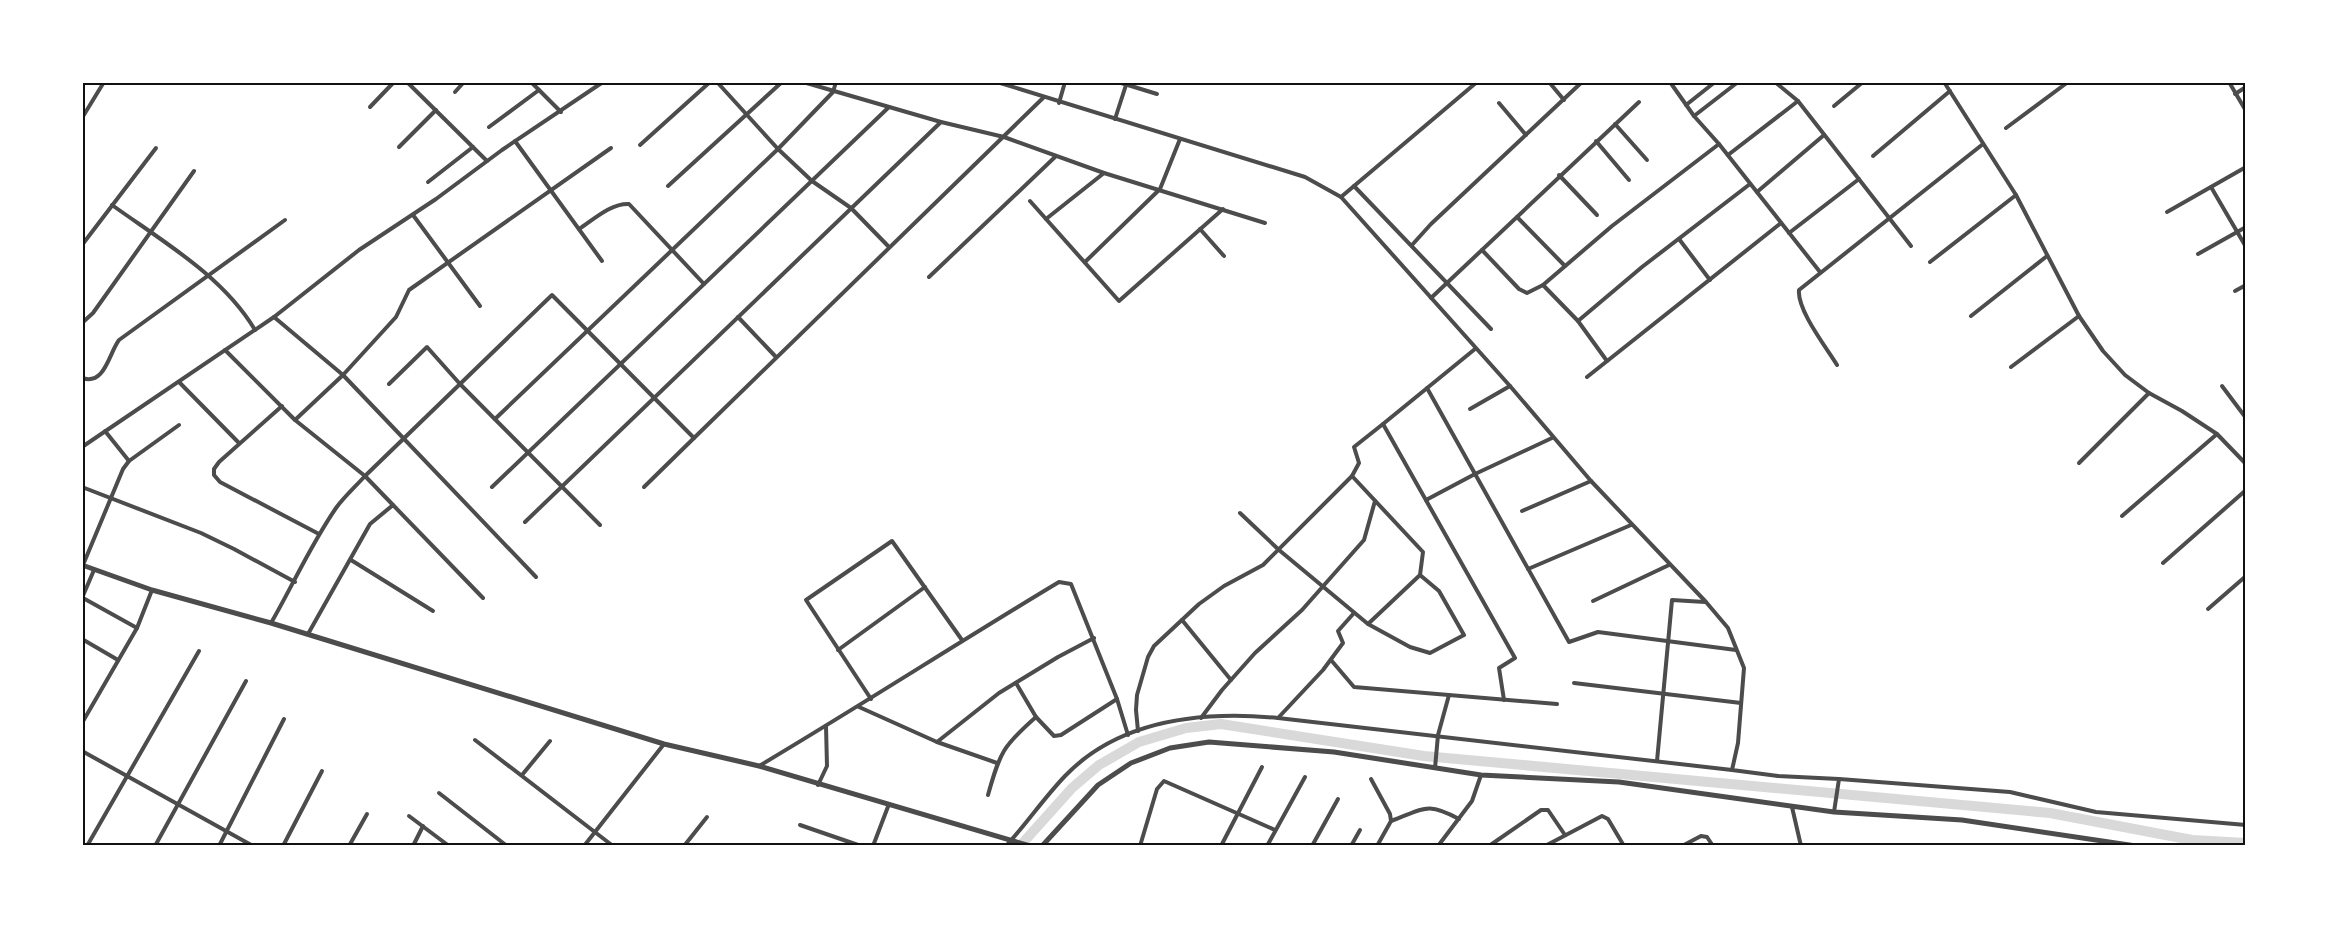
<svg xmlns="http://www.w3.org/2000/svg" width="2328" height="928" font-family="'Fira Sans Condensed',sans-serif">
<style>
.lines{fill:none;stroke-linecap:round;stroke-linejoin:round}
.canal{stroke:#d9d9d9;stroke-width:10}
.minor{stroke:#4c4c4c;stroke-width:4}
.tertiary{stroke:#4c4c4c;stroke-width:5}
.neatline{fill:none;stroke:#111;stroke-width:2}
</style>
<rect width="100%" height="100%" fill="#fff"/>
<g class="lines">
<path class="canal" d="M 1020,846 L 1072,788 L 1099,765 L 1139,742 L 1186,728 L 1221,724 L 1424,756 L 2050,813 L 2192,840 L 2246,843"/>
<g class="minor">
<path d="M 407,82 L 487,161"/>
<path d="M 531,82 L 561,112"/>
<path d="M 717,82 L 778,149 L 812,181 L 851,208 L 889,247"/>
<path d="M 803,82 L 941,122 L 1004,137 L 1104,173 L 1265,223"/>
<path d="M 997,82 L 1305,177 L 1341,197 L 1510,386 L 1591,481 L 1706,602 L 1728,628 L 1744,668 L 1738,743 L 1732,770 L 1778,776 L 1839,779 L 1834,812"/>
<path d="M 1118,82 L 1157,94"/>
<path d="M 1549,82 L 1564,100"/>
<path d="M 1670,82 L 1694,116"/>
<path d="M 1738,82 L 1694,116 L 1719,144 L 1820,272"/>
<path d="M 1775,82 L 1798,101 L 1911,246"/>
<path d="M 1944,82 L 2016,195 L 2079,316 L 2103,351 L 2125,375 L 2149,393 L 2182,411 L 2217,434 L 2246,464"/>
<path d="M 2229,82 L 2246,111"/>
<path d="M 455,92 L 464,82"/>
<path d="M 2235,94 L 2246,87"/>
<path d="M 1059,103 L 1065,82"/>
<path d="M 1499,103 L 1526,135"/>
<path d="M 1686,105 L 1715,82"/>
<path d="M 1834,106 L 1863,82"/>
<path d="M 370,107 L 394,82"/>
<path d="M 82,118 L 104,82"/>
<path d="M 1115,119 L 1126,85"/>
<path d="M 1615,124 L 1647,160"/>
<path d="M 489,127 L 539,90"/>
<path d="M 2006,128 L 2068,82"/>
<path d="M 515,141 L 602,261"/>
<path d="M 1596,141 L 1629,180"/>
<path d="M 640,145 L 710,82"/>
<path d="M 399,147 L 436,110"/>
<path d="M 1728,155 L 1798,101"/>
<path d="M 1873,156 L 1950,91"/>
<path d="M 1559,175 L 1597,215"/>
<path d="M 428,182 L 473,147"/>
<path d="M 668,186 L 782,82"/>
<path d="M 1354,186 L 1491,329"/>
<path d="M 2211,187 L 2246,247"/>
<path d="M 1757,192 L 1824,135"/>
<path d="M 1341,197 L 1477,82"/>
<path d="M 1030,201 L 1119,301 L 1223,209"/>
<path d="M 112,205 C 162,241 223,276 255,330"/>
<path d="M 2167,212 L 2246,167"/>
<path d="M 413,215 L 480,306"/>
<path d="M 1517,217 L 1565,266"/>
<path d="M 1046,219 L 1104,173"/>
<path d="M 579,229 C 593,220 611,203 629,204 L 704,284"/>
<path d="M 1200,229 L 1224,256"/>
<path d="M 1789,233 L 1859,179"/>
<path d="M 1679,239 L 1710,280"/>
<path d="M 82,245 L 156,148"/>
<path d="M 1412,245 L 1431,224 L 1582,82"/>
<path d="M 1482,250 L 1519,289 L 1527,293 L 1543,285"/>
<path d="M 2198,254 L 2246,227"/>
<path d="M 1085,262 L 1160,189 L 1180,139"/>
<path d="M 1930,262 L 2016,195"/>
<path d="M 929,277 L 1055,157"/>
<path d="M 2235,291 L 2246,285"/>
<path d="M 1431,298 L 1639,102"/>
<path d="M 1971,316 L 2047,256"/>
<path d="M 274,317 L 343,375 L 536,577"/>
<path d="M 738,317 L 776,357"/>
<path d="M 1578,321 L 1642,267 L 1750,184"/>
<path d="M 82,323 L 93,313 L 194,171"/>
<path d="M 225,350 L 295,420 L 365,476 L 393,505"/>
<path d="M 1607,361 L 1578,321 L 1543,285 L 1612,226 L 1719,144"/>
<path d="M 1837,365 C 1826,347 1797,310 1799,290 L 1983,144"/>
<path d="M 2011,367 L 2079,316"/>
<path d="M 1587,377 L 1781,223"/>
<path d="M 82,378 C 105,386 109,353 119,340 L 285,220"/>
<path d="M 179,382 L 239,443"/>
<path d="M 389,384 L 427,347 L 460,384 L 600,525"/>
<path d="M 2222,386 L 2246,418"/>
<path d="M 1427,388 L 1569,642 L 1598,632 L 1736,650"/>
<path d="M 282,406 L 219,462 L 214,469 L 214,475 L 220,482 L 319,534"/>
<path d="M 1470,409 L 1510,386"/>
<path d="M 495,419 L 778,149 L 833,92 L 836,82"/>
<path d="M 295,420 L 343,375 L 396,317 L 409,290 L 611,148"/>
<path d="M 1383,424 L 1475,349"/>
<path d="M 105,431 L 129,461"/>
<path d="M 82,447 L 274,317 L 359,250 L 436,199 L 502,150 L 603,82"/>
<path d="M 2079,463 L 2149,393"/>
<path d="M 82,487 L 201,533 L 234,549 L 295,582"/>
<path d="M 492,487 L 889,107"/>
<path d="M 644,487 L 694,438"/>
<path d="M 1426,500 L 1475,474 L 1552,438"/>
<path d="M 1522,511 L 1591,481"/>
<path d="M 1240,513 L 1279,550 L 1368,624 L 1410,647 L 1430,653 L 1464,635 L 1439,591 L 1420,575 L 1423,552 L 1352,476"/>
<path d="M 2122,516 L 2217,434"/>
<path d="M 525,522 L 941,122"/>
<path d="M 351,560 L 433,611"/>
<path d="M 2163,563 L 2246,490"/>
<path d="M 83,565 L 123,469 L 129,461 L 179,425"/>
<path d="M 1528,569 L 1631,525"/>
<path d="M 82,598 L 94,570"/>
<path d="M 83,598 L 137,628"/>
<path d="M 1593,601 L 1669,565"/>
<path d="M 2208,609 L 2246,576"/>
<path d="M 1182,620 L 1231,680"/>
<path d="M 271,623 C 293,585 311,544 336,508 C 344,497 355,487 365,476 L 552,295 L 694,438 L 1043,98"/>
<path d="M 1368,624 L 1420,575"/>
<path d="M 308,634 L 370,524 L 393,505 L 483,598"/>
<path d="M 82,639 L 118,660"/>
<path d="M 838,650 L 925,587"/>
<path d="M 1331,660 L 1354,687 L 1557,704"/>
<path d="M 1016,683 L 1036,717 L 1054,736 L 1061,735 L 1117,699"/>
<path d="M 1574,683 L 1741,703"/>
<path d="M 871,699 L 806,600 L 892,541 L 962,640"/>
<path d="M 859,707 L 937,742 L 997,763"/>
<path d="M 1201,718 L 1222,690 L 1255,653 L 1302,610 L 1364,540 L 1375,501"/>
<path d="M 1278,718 L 1323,670 L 1343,643 L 1338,631 L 1354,613"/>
<path d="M 82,723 L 137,628 L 152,590"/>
<path d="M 1138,731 L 1136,710 L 1137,695 L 1148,657 L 1154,646 L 1199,604 L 1224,586 L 1263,565 L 1352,476 L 1359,463 L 1354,447 L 1383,424 L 1515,658 L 1499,668 L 1504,700"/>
<path d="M 475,740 L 613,846"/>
<path d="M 937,742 L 999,693 L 1058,657 L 1094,638"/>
<path d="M 82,751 L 253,846"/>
<path d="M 1657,761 L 1672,600 L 1705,602"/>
<path d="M 759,766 C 860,706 959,642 1059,582 L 1071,584 L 1117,699 L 1128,735"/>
<path d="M 1435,768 L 1438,735 L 1449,695"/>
<path d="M 522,775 L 550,741"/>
<path d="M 1371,779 L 1390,814 L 1391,821 L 1377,846"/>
<path d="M 1839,779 L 2010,792 L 2096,812 L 2246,825"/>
<path d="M 818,785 L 827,766 L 826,726"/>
<path d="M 439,793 L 507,846"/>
<path d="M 988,795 C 1000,752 1003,746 1036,717"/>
<path d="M 1792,807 L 1801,846"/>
<path d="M 409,816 L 449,846"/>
<path d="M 1391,821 C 1424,809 1426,801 1459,819"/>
<path d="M 800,825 L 861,846"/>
<path d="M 87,846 L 199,651"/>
<path d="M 155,846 L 246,681"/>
<path d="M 219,846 L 284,719"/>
<path d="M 283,846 L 322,771"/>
<path d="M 349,846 L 367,814"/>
<path d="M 413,846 L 423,826"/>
<path d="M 584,846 L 664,744"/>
<path d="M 684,846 L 707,817"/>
<path d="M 873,846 L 889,804"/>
<path d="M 1006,846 C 1027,823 1044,798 1065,776 C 1120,719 1203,711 1278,718 L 1732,770"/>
<path d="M 1140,846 L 1157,789 L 1164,781 L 1275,830"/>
<path d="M 1221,846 L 1262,767"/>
<path d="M 1267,846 L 1305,777"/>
<path d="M 1312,846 L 1338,799"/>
<path d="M 1351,846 L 1360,830"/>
<path d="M 1438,846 L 1472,801 L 1481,775"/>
<path d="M 1489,846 L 1541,810 L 1548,810 L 1565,835"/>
<path d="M 1545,846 L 1602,816 L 1608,819 L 1624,846"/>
<path d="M 1682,846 L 1701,836 L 1707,837 L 1713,846"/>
</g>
<g class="tertiary">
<path d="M 82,565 L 152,590 L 271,623 L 664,744 L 759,766 L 1030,846"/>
<path d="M 1042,846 L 1098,785 L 1131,763 L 1170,748 L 1209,742 L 1334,752 L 1481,775 L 1619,782 L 1834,812 L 1962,820 L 2136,846"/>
</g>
</g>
<rect width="2328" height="928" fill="none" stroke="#ffffff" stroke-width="168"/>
<rect x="84" y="84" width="2160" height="760" class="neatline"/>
</svg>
